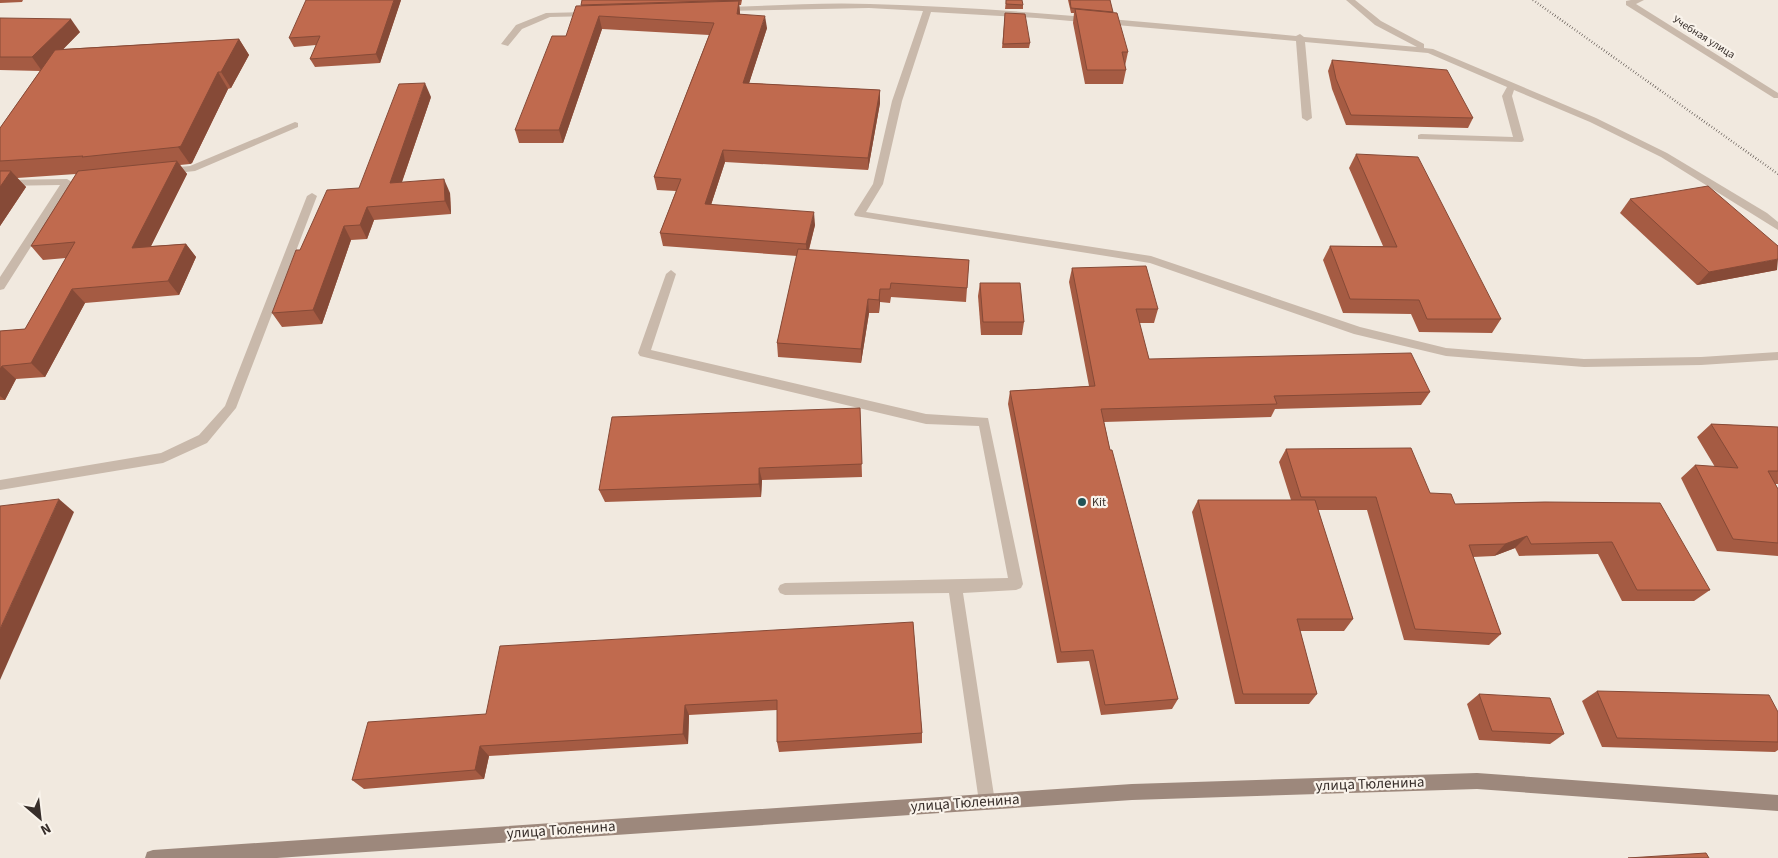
<svg xmlns="http://www.w3.org/2000/svg" width="1778" height="858" font-family="'Source Sans 3',sans-serif">
<style>
.lines{fill:none;stroke-linecap:round;stroke-linejoin:round}
.lane{fill:#c9b9ab;fill-rule:evenodd}
.street{fill:#c9b9ab;fill-rule:evenodd}
.secondary{fill:#9d887c;fill-rule:evenodd}
.rail{stroke:#372e2a;stroke-width:2.5;stroke-dasharray:0.5 2.5;stroke-linecap:butt}
.wall{fill:#a55b43}
.shaded-wall{fill:#864a37}
.building{fill:#c06a4e;stroke:#864a37}
.poi-dot{fill:#215357;stroke:#f9f3eb;stroke-width:2}
.labels{text-anchor:middle;dominant-baseline:central;stroke-width:4.5;stroke-linejoin:round;paint-order:stroke}
.far-street-label{font-size:11px;fill:#372e2a;stroke:#f9f3eb}
.poi-label{font-size:12px;fill:#372e2a;stroke:#f9f3eb;text-anchor:start}
.near-street-label{font-size:15px;fill:#372e2a;stroke:#f9f3eb}
</style>
<rect width="100%" height="100%" fill="#f1e9df"/>
<g class="lines">
<g class="lane">
<path d="M 1346,0 L 1355,0 L 1381,21 L 1424,44 L 1424,48 L 1433,49 L 1596,118 L 1667,153 L 1767,213 L 1778,222 L 1778,230 L 1661,157 L 1590,122 L 1514,90 L 1512,96 L 1524,140 L 1522,142 L 1418,139 L 1418,135 L 1421,134 L 1513,137 L 1502,96 L 1507,87 L 1428,53 L 1305,42 L 1312,118 L 1307,121 L 1302,118 L 1296,41 L 1037,18 L 931,12 L 902,101 L 883,184 L 866,212 L 1151,256 L 1360,327 L 1446,348 L 1584,359 L 1701,357 L 1778,352 L 1778,360 L 1701,365 L 1584,367 L 1446,356 L 1354,334 L 1150,263 L 855,216 L 854,214 L 873,184 L 892,101 L 923,11 L 869,8 L 723,11 L 719,9 L 723,7 C 772,6 822,2 870,4 C 1013,8 1155,23 1296,36 L 1300,34 L 1304,37 L 1417,47 L 1375,25 Z"/>
<path d="M 588,12 L 592,14 L 591,16 L 550,17 L 522,29 L 508,46 L 501,44 L 516,25 L 546,13 Z"/>
<path d="M 295,122 L 298,123 L 298,127 L 195,171 L 167,174 L 162,171 L 167,168 L 190,166 Z"/>
<path d="M 67,179 L 72,182 L 4,289 L 0,290 L 0,277 L 60,185 L 0,186 L 0,180 Z"/>
<path d="M 312,193 L 317,196 L 236,408 L 207,443 L 163,463 L 0,490 L 0,480 L 161,453 L 199,435 L 225,406 L 307,196 Z"/>
<path d="M 671,270 L 676,274 L 651,350 L 926,414 L 988,418 L 1023,584 L 1021,588 L 1016,590 L 963,593 L 995,802 L 993,808 L 987,810 L 981,808 L 979,802 L 949,593 L 785,595 L 780,593 L 778,589 L 780,585 L 785,583 L 1008,578 L 979,426 L 926,424 L 640,356 L 638,353 L 666,274 Z"/>
</g>
<path class="street" d="M 1631,0 L 1644,0 L 1636,4 L 1778,93 L 1778,98 L 1774,98 L 1626,5 L 1626,1 Z"/>
<path class="secondary" d="M 1477,773 L 1778,795 L 1778,811 L 1477,789 L 1132,800 L 277,858 L 145,858 L 147,852 L 153,850 L 1132,784 Z"/>
<path class="rail" d="M 1533,0 L 1778,174"/>
</g>
<g class="wall">
<path d="M 0,0 L 23,0 L 22,2 L 0,3 Z"/>
<path d="M 401,0 L 380,63 L 315,67 L 310,59 L 316,45 L 294,47 L 289,38 Z"/>
<path d="M 582,0 L 742,0 L 741,5 L 739,5 L 740,14 L 767,28 L 749,83 L 880,90 L 880,103 L 868,170 L 725,162 L 711,205 L 815,225 L 809,250 L 969,260 L 966,302 L 891,297 L 890,303 L 880,302 L 879,313 L 869,313 L 861,363 L 778,357 L 777,343 L 797,256 L 663,246 L 660,233 L 676,191 L 657,190 L 654,177 L 709,35 L 602,29 L 563,143 L 519,143 L 515,130 L 566,36 L 581,6 Z"/>
<path d="M 1006,0 L 1023,5 L 1023,9 L 1005,9 Z"/>
<path d="M 1068,0 L 1110,0 L 1113,13 L 1128,52 L 1125,66 L 1126,70 L 1123,84 L 1085,84 L 1073,23 L 1074,13 L 1071,13 Z"/>
<path d="M 1005,13 L 1030,43 L 1029,48 L 1002,48 Z"/>
<path d="M 0,18 L 80,32 L 63,49 L 239,39 L 249,55 L 231,88 L 228,89 L 192,163 L 190,164 L 180,165 L 187,174 L 151,246 L 186,244 L 196,257 L 179,295 L 85,303 L 45,377 L 16,379 L 5,400 L 0,400 L 0,331 L 25,329 L 66,258 L 43,260 L 31,246 L 76,174 L 17,178 L 26,187 L 0,226 L 0,128 L 40,71 L 0,70 Z"/>
<path d="M 1332,60 L 1473,118 L 1468,128 L 1346,125 L 1332,89 L 1328,71 Z"/>
<path d="M 431,97 L 402,182 L 450,193 L 451,214 L 374,220 L 367,239 L 351,240 L 322,324 L 282,327 L 272,313 L 300,250 L 359,188 Z"/>
<path d="M 1356,154 L 1501,319 L 1492,333 L 1419,332 L 1411,314 L 1343,313 L 1323,260 L 1330,246 L 1383,246 L 1349,168 Z"/>
<path d="M 1630,199 L 1777,270 L 1697,285 L 1620,213 Z"/>
<path d="M 1072,268 L 1158,309 L 1154,323 L 1139,323 L 1149,359 L 1430,392 L 1421,405 L 1275,409 L 1271,417 L 1104,422 L 1110,450 L 1178,699 L 1172,709 L 1101,715 L 1089,661 L 1057,663 L 1008,404 L 1010,391 L 1089,386 L 1069,282 Z"/>
<path d="M 980,283 L 1024,322 L 1022,335 L 981,335 L 978,296 Z"/>
<path d="M 860,408 L 862,477 L 762,480 L 761,497 L 605,502 L 599,490 Z"/>
<path d="M 1711,424 L 1778,427 L 1778,484 L 1775,484 L 1778,489 L 1778,556 L 1717,551 L 1681,478 L 1695,465 L 1715,467 L 1697,437 Z"/>
<path d="M 1286,449 L 1430,493 L 1455,504 L 1545,502 L 1710,590 L 1694,601 L 1622,601 L 1598,554 L 1519,556 L 1515,548 L 1494,556 L 1473,557 L 1501,634 L 1489,645 L 1404,640 L 1367,510 L 1318,510 L 1353,619 L 1344,631 L 1300,631 L 1317,694 L 1309,704 L 1235,704 L 1192,512 L 1198,500 L 1291,500 L 1279,462 Z"/>
<path d="M 913,622 L 922,733 L 922,743 L 779,752 L 777,742 L 777,710 L 689,715 L 688,744 L 489,756 L 484,779 L 364,789 L 352,780 L 486,714 Z"/>
<path d="M 1597,691 L 1778,712 L 1778,750 L 1775,752 L 1602,747 L 1582,701 Z"/>
<path d="M 1479,694 L 1564,734 L 1550,744 L 1479,740 L 1467,704 Z"/>
</g>
<g class="shaded-wall">
<path d="M 394,0 L 401,0 L 380,63 L 376,54 Z"/>
<path d="M 739,1 L 740,14 L 739,27 L 737,14 Z"/>
<path d="M 599,16 L 602,29 L 563,143 L 559,130 Z"/>
<path d="M 765,16 L 767,28 L 745,96 L 743,83 Z"/>
<path d="M 71,19 L 80,32 L 42,71 L 32,57 Z"/>
<path d="M 239,39 L 249,55 L 231,88 L 221,72 Z"/>
<path d="M 218,72 L 228,89 L 192,163 L 190,164 L 178,147 Z"/>
<path d="M 425,83 L 431,97 L 397,196 L 390,183 Z"/>
<path d="M 880,90 L 880,103 L 868,170 L 868,158 Z"/>
<path d="M 723,150 L 725,162 L 707,217 L 705,204 Z"/>
<path d="M 177,161 L 187,174 L 143,262 L 132,248 Z"/>
<path d="M 11,171 L 26,187 L 0,226 L 0,187 Z"/>
<path d="M 444,179 L 450,193 L 451,214 L 445,201 Z"/>
<path d="M 367,207 L 374,220 L 367,239 L 360,225 Z"/>
<path d="M 814,212 L 815,225 L 807,256 L 806,244 Z"/>
<path d="M 344,226 L 351,240 L 322,324 L 313,310 Z"/>
<path d="M 186,244 L 196,257 L 179,295 L 168,281 Z"/>
<path d="M 1778,259 L 1777,270 L 1697,285 L 1709,272 Z"/>
<path d="M 72,289 L 85,303 L 45,377 L 31,363 Z"/>
<path d="M 880,289 L 880,302 L 879,313 L 879,300 Z"/>
<path d="M 868,299 L 869,313 L 861,363 L 861,349 Z"/>
<path d="M 2,366 L 16,379 L 5,400 L 0,396 L 0,369 Z"/>
<path d="M 759,468 L 762,480 L 761,497 L 759,484 Z"/>
<path d="M 59,499 L 74,512 L 0,680 L 0,629 Z"/>
<path d="M 1527,536 L 1515,548 L 1494,556 L 1505,544 Z"/>
<path d="M 685,705 L 689,715 L 688,744 L 683,734 Z"/>
<path d="M 480,746 L 489,756 L 484,779 L 475,770 Z"/>
</g>
<g class="building">
<path d="M 306,0 L 394,0 L 376,54 L 310,59 L 320,36 L 289,38 Z"/>
<path d="M 582,0 L 741,0 L 581,5 Z"/>
<path d="M 1006,0 L 1022,0 L 1023,5 L 1006,4 Z"/>
<path d="M 1070,0 L 1110,0 L 1113,12 L 1071,8 Z"/>
<path d="M 739,1 L 737,14 L 765,16 L 743,83 L 880,90 L 868,158 L 723,150 L 705,204 L 814,212 L 806,244 L 660,233 L 681,179 L 654,177 L 714,23 L 599,16 L 559,130 L 515,130 L 552,36 L 566,36 L 576,6 Z"/>
<path d="M 1075,9 L 1117,13 L 1128,52 L 1122,52 L 1126,70 L 1087,70 Z"/>
<path d="M 1005,13 L 1025,14 L 1030,43 L 1003,44 Z"/>
<path d="M 0,18 L 71,19 L 32,57 L 0,57 Z"/>
<path d="M 239,39 L 221,72 L 218,72 L 181,146 L 178,147 L 82,157 L 83,156 L 0,161 L 0,128 L 55,50 Z"/>
<path d="M 1332,60 L 1447,70 L 1473,118 L 1351,115 L 1336,79 Z"/>
<path d="M 425,83 L 390,183 L 444,179 L 445,201 L 367,207 L 360,225 L 344,226 L 313,310 L 272,313 L 296,250 L 300,250 L 327,190 L 359,188 L 399,84 Z"/>
<path d="M 1356,154 L 1418,157 L 1501,319 L 1427,319 L 1419,300 L 1350,299 L 1330,246 L 1397,247 Z"/>
<path d="M 177,161 L 132,248 L 186,244 L 168,281 L 72,289 L 31,363 L 2,366 L 0,369 L 0,331 L 25,329 L 75,242 L 31,246 L 78,171 Z"/>
<path d="M 0,171 L 11,171 L 0,187 Z"/>
<path d="M 1708,186 L 1778,246 L 1778,259 L 1709,272 L 1630,199 Z"/>
<path d="M 798,249 L 969,260 L 967,288 L 891,283 L 890,289 L 880,289 L 879,300 L 868,299 L 861,349 L 777,343 Z"/>
<path d="M 1146,266 L 1158,309 L 1136,309 L 1149,359 L 1411,353 L 1430,392 L 1274,396 L 1277,404 L 1101,409 L 1110,450 L 1112,450 L 1178,699 L 1105,705 L 1093,650 L 1061,652 L 1010,391 L 1095,386 L 1072,268 Z"/>
<path d="M 980,283 L 1020,283 L 1024,322 L 983,322 Z"/>
<path d="M 860,408 L 862,464 L 759,468 L 759,484 L 599,490 L 612,417 Z"/>
<path d="M 1711,424 L 1778,427 L 1778,471 L 1768,471 L 1778,489 L 1778,543 L 1733,539 L 1695,465 L 1738,468 Z"/>
<path d="M 1411,448 L 1430,493 L 1451,494 L 1455,504 L 1545,502 L 1660,503 L 1710,590 L 1637,590 L 1612,542 L 1531,544 L 1527,536 L 1505,544 L 1469,545 L 1501,634 L 1415,629 L 1376,497 L 1301,497 L 1286,449 Z"/>
<path d="M 59,499 L 0,629 L 0,506 Z"/>
<path d="M 1198,500 L 1315,500 L 1353,619 L 1297,619 L 1317,694 L 1243,694 Z"/>
<path d="M 913,622 L 922,733 L 777,742 L 777,700 L 685,705 L 683,734 L 480,746 L 475,770 L 352,780 L 368,722 L 486,714 L 500,646 Z"/>
<path d="M 1597,691 L 1769,695 L 1778,712 L 1778,742 L 1617,738 Z"/>
<path d="M 1479,694 L 1550,698 L 1564,734 L 1492,731 Z"/>
<path d="M 1706,853 L 1709,858 L 1628,858 Z"/>
</g>
<circle class="poi-dot" cx="1082" cy="502" r="5"/>
<g class="labels">
<g class="far-street-label">
<text transform="translate(1704 37) rotate(32)">Учебная улица</text>
</g>
<g class="poi-label">
<text x="1092" y="502">Kit</text>
</g>
<g class="near-street-label">
<text transform="translate(1370 784) rotate(-2)">улица Тюленина</text>
<text transform="translate(965 803) rotate(-4)">улица Тюленина</text>
<text transform="translate(561 830) rotate(-4)">улица Тюленина</text>
</g>
</g>
<g transform="translate(40 818) rotate(152)" stroke="#f9f3eb" stroke-width="4" paint-order="stroke">
<path d="M0-4L9 19L0 12L-9 19Z" fill="#372e2a"/>
<text y="-8" font-size="14" font-weight="bold" text-anchor="middle" fill="#372e2a">N</text>
</g>
</svg>
